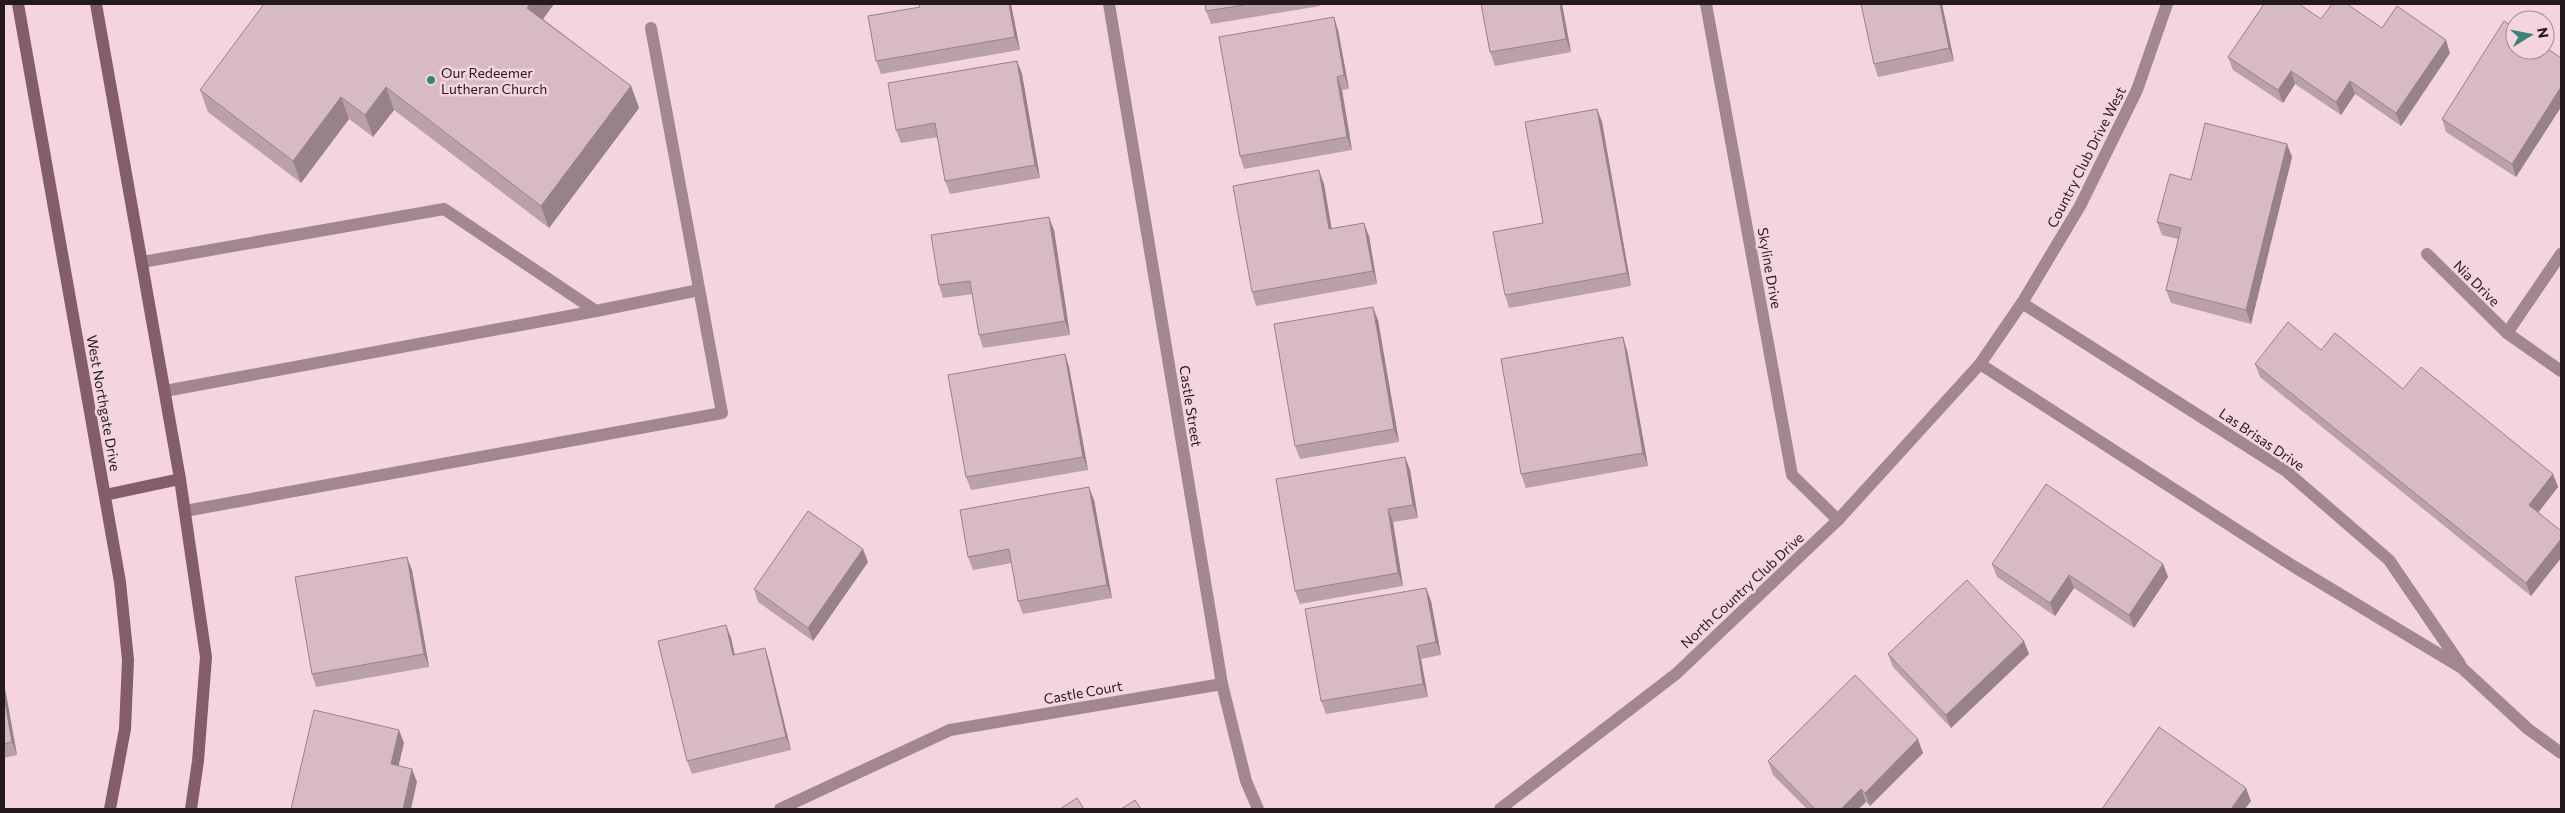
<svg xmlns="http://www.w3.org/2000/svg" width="2565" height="813" font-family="Commissioner,sans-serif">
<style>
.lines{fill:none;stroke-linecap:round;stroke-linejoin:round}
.service{stroke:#a38790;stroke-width:12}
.minor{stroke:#a38790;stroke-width:12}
.tertiary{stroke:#a38790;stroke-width:12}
.secondary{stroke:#845d6a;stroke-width:12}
.wall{fill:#baa0a8}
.shaded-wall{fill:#978288}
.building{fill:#d8bac3;stroke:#978288}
.poi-dot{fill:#3d8277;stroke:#f4d5df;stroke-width:2}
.labels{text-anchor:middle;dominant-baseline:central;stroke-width:5;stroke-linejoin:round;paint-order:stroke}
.poi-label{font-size:14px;fill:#24191d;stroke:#f4d5df;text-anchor:start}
.street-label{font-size:14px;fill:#24191d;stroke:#f4d5df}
</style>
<rect width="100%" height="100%" fill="#f4d5df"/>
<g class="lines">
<g class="service">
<path d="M 142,262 L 444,209 L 596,311 L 165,391"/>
<path d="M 596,311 L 699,290"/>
<path d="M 185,511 L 722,413 L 651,28"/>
<path d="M 780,809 L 950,730"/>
</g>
<g class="minor">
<path d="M 1109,4 L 1222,684 L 1246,781 L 1258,809"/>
<path d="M 1706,4 L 1792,475 L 1838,520"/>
<path d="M 2427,254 L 2507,333 L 2561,371"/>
<path d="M 2507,333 L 2561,254"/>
<path d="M 950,730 L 1222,684"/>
</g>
<g class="tertiary">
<path d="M 2022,303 L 2286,471 L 2389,560 L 2460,664"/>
<path d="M 1980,364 L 2293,566 L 2462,668 L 2528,729 L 2561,753"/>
<path d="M 1500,809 L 1676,674 L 1838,520 L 1980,364 L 2022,303 L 2080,206 L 2137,90 L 2167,4"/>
</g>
<g class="secondary">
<path d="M 18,4 L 120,582 L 128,660 L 125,729 L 110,809"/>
<path d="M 96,4 L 180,479 L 206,657 L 198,761 L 191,809"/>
<path d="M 105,495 L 180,479"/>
</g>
</g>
<g class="wall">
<path d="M 554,4 L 543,19 L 631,86 L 639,108 L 549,228 L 394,110 L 373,137 L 349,119 L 301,183 L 208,112 L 200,90 Z"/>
<path d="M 919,4 L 1011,4 L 1020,50 L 881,74 L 876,61 L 920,7 Z"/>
<path d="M 1205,4 L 1320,4 L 1320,6 L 1211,24 L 1206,11 Z"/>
<path d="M 1481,4 L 1562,4 L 1571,52 L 1495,66 L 1490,52 Z"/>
<path d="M 1942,4 L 1954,61 L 1878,77 L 1874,64 Z"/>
<path d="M 2321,19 L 2382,28 L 2450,53 L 2401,126 L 2355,94 L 2341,115 L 2295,84 L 2283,103 L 2233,70 L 2228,57 Z"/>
<path d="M 1338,30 L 1349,89 L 1342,90 L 1352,150 L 1244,169 L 1240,156 Z"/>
<path d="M 2561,58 L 2561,107 L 2516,177 L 2446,132 L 2442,119 Z"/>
<path d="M 1017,61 L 1022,74 L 1040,178 L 950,194 L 945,181 L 938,137 L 901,143 L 896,130 Z"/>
<path d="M 1597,109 L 1602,122 L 1631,286 L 1509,308 L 1505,295 L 1543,223 Z"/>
<path d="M 2287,144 L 2292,157 L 2251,324 L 2171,303 L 2166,290 L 2178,239 L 2162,235 L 2157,222 Z"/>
<path d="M 1324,184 L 1331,228 L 1369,236 L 1377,284 L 1256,306 L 1252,292 Z"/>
<path d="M 1054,230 L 1070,335 L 983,348 L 979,335 L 973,294 L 943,298 L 939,285 Z"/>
<path d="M 1378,320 L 1399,442 L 1300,459 L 1295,446 Z"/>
<path d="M 1627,350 L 1648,466 L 1526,488 L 1521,474 Z"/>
<path d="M 2321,350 L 2403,389 L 2553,474 L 2558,487 L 2538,512 L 2561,531 L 2561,558 L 2531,596 L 2260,377 L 2255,364 Z"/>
<path d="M 1065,354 L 1069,367 L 1088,470 L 971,490 L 966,477 Z"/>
<path d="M 1405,457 L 1410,470 L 1418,518 L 1393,522 L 1403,586 L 1300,604 L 1295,591 Z"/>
<path d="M 1094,500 L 1112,598 L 1023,614 L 1018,601 L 1012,563 L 973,570 L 968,557 Z"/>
<path d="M 868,562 L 813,641 L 758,602 L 754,589 Z"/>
<path d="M 1992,564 L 2163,564 L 2168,577 L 2134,628 L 2074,588 L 2055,616 L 1997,577 Z"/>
<path d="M 412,570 L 429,667 L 316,687 L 312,674 Z"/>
<path d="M 1426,588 L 1431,601 L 1441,655 L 1421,659 L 1428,697 L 1326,714 L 1321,701 Z"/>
<path d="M 726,625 L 731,638 L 735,655 L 765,648 L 769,661 L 791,750 L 692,774 L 687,761 Z"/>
<path d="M 1888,654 L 2029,654 L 1951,728 L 1893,667 Z"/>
<path d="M 4,683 L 17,755 L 4,758 Z"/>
<path d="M 1923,753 L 1870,806 L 1866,802 L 1858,809 L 1807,809 L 1773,775 L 1768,761 Z"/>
</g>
<g class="shaded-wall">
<path d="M 530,4 L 554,4 L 535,30 L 527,8 Z"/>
<path d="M 1009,4 L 1011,4 L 1020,50 L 1015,37 Z"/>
<path d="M 1560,4 L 1562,4 L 1571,52 L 1566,39 Z"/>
<path d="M 1940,4 L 1942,4 L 1954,61 L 1949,48 Z"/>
<path d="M 1334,17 L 1338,30 L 1349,89 L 1344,75 Z"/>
<path d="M 2446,40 L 2450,53 L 2401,126 L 2396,113 Z"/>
<path d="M 1017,61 L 1022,74 L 1040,178 L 1035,165 Z"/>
<path d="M 2291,71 L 2295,84 L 2283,103 L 2278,90 Z"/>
<path d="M 1337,77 L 1342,90 L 1352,150 L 1347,137 Z"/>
<path d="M 2350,81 L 2355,94 L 2341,115 L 2336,102 Z"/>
<path d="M 631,86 L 639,108 L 549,228 L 541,206 Z"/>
<path d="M 386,87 L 394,110 L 373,137 L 365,115 Z"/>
<path d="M 2561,87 L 2561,107 L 2516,177 L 2512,164 Z"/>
<path d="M 341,97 L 349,119 L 301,183 L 293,161 Z"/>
<path d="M 1597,109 L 1602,122 L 1631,286 L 1627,273 Z"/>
<path d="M 2287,144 L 2292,157 L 2251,324 L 2246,310 Z"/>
<path d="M 1319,170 L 1324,184 L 1334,242 L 1329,229 Z"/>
<path d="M 1049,217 L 1054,230 L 1070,335 L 1065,321 Z"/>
<path d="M 1364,223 L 1369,236 L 1377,284 L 1373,271 Z"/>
<path d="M 1373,307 L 1378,320 L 1399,442 L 1394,429 Z"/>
<path d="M 1623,337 L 1627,350 L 1648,466 L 1643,453 Z"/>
<path d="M 1065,354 L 1069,367 L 1088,470 L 1083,457 Z"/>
<path d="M 1405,457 L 1410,470 L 1418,518 L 1413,505 Z"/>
<path d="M 2553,474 L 2558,487 L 2534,518 L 2529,505 Z"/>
<path d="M 1089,487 L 1094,500 L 1112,598 L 1107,585 Z"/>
<path d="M 1388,509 L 1393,522 L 1403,586 L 1398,573 Z"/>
<path d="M 2561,539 L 2561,558 L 2531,596 L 2526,583 Z"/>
<path d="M 863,549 L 868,562 L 813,641 L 808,628 Z"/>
<path d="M 407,557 L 412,570 L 429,667 L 424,654 Z"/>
<path d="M 2163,564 L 2168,577 L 2134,628 L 2129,615 Z"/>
<path d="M 2069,575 L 2074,588 L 2055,616 L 2050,603 Z"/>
<path d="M 1426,588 L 1431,601 L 1441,655 L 1436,642 Z"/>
<path d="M 726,625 L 731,638 L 738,669 L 733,655 Z"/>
<path d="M 2024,641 L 2029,654 L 1951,728 L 1946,715 Z"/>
<path d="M 1417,646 L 1421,659 L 1428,697 L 1423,684 Z"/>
<path d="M 765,648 L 769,661 L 791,750 L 786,737 Z"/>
<path d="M 4,683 L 17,755 L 12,742 L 4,696 Z"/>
<path d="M 399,730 L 404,743 L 396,777 L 391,764 Z"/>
<path d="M 1918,739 L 1923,753 L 1870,806 L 1865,793 Z"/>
<path d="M 412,769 L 417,782 L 411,809 L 403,809 Z"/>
<path d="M 2246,788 L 2251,801 L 2245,809 L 2231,809 Z"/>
<path d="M 1861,789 L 1866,802 L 1858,809 L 1841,809 Z"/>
</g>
<g class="building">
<path d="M 264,4 L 530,4 L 527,8 L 631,86 L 541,206 L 386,87 L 365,115 L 341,97 L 293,161 L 200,90 Z"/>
<path d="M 919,4 L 1009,4 L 1015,37 L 876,61 L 868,16 L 920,7 Z"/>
<path d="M 1205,4 L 1250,4 L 1206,11 Z"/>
<path d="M 1481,4 L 1560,4 L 1566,39 L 1490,52 Z"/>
<path d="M 1861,4 L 1940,4 L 1949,48 L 1874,64 Z"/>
<path d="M 2264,4 L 2299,4 L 2321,19 L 2332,4 L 2347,4 L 2382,28 L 2397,6 L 2446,40 L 2396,113 L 2350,81 L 2336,102 L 2291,71 L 2278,90 L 2228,57 Z"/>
<path d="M 1334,17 L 1344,75 L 1337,77 L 1347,137 L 1240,156 L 1219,37 Z"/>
<path d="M 2504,21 L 2515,28 L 2515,50 L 2545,50 L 2545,47 L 2561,58 L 2561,87 L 2512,164 L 2442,119 Z"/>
<path d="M 1017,61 L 1035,165 L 945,181 L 935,123 L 896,130 L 888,83 Z"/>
<path d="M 1597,109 L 1627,273 L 1505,295 L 1493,232 L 1543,223 L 1525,122 Z"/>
<path d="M 2205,123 L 2287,144 L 2246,310 L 2166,290 L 2181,228 L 2157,222 L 2170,174 L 2191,180 Z"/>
<path d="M 1319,170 L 1329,229 L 1364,223 L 1373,271 L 1252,292 L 1233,186 Z"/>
<path d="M 1049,217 L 1065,321 L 979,335 L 970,281 L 939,285 L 931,235 Z"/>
<path d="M 1373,307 L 1394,429 L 1295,446 L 1274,324 Z"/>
<path d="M 2288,322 L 2321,350 L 2335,333 L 2403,389 L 2421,367 L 2553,474 L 2529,505 L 2561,531 L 2561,539 L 2526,583 L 2255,364 Z"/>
<path d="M 1623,337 L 1643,453 L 1521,474 L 1501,359 Z"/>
<path d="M 1065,354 L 1083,457 L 966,477 L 948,375 Z"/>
<path d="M 1405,457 L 1413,505 L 1388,509 L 1398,573 L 1295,591 L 1276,479 Z"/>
<path d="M 2046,484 L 2163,564 L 2129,615 L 2069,575 L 2050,603 L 1992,564 Z"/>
<path d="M 1089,487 L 1107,585 L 1018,601 L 1009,549 L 968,557 L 960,510 Z"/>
<path d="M 808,511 L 863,549 L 808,628 L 754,589 Z"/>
<path d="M 407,557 L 424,654 L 312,674 L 295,577 Z"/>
<path d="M 1967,580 L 2024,641 L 1946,715 L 1888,654 Z"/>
<path d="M 1426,588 L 1436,642 L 1417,646 L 1423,684 L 1321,701 L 1305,609 Z"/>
<path d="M 726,625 L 733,655 L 765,648 L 786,737 L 687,761 L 658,641 Z"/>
<path d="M 1855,675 L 1918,739 L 1865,793 L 1861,789 L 1841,809 L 1815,809 L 1768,761 Z"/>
<path d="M 4,696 L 12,742 L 4,744 Z"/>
<path d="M 314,710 L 399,730 L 391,764 L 412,769 L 403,809 L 291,809 Z"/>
<path d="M 2159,727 L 2246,788 L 2231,809 L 2102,809 Z"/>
<path d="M 1077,798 L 1084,809 L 1060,809 Z"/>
<path d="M 1135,800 L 1141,809 L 1121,809 Z"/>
</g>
<circle class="poi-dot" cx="431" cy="80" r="5"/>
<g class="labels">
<g class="poi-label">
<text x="441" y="72">Our Redeemer<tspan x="441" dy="16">Lutheran Church</tspan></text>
</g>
<g class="street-label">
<text transform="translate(2086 157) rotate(-63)">Country Club Drive West</text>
<text transform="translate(1770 268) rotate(80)">Skyline Drive</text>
<text transform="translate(2477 283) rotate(45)">Nia Drive</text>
<text transform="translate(104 403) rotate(80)">West Northgate Drive</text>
<text transform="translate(1191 406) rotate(81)">Castle Street</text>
<text transform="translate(2262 439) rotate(34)">Las Brisas Drive</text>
<text transform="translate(1742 590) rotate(-43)">North Country Club Drive</text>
<text transform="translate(1083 692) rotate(-10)">Castle Court</text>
</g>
</g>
<rect width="2565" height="813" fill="none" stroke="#24191d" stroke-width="10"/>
<g transform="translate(2530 35) rotate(80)"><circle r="24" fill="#f4d5df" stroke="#a18a91"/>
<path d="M0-4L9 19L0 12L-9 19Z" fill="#3d8277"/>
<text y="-8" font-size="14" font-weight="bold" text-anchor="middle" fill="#24191d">N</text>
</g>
</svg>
